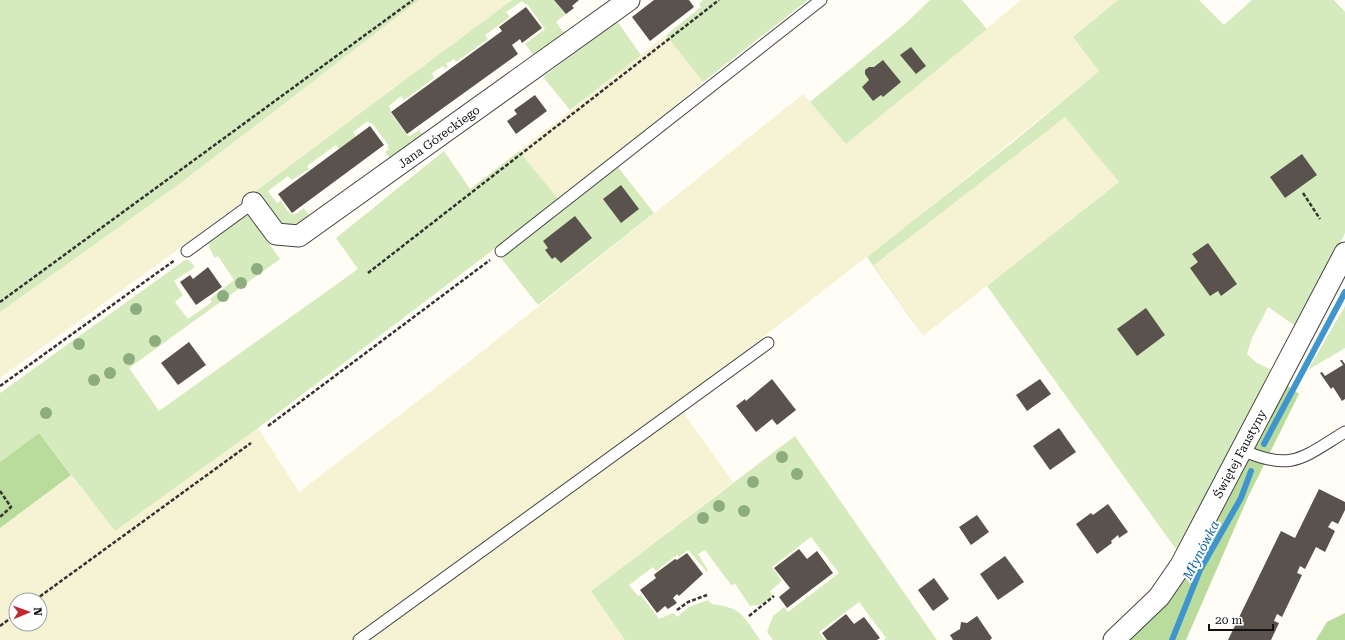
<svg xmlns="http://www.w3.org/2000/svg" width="1345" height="640" font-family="'Roboto Serif',serif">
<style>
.farmland{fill:#f6f3d4;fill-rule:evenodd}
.green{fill:#d5ebbd}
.forest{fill:#b9dc9c}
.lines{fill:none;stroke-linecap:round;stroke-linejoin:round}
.stream{stroke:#3f96cf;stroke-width:6}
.building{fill:#5a524d}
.lane-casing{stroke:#444;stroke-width:13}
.street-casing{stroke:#444;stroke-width:23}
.path{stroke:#333;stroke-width:2.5;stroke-dasharray:4 2;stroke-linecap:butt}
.lane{stroke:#fff;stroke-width:11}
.street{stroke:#fff;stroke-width:21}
.tree{fill:#8dad7f}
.labels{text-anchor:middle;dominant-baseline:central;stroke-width:4;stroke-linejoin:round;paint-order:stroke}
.street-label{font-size:12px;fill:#111;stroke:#fff}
.water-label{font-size:13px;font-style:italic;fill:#1768a6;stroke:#fff}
</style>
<rect width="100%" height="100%" fill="#fffdf5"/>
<g class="farmland">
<path d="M 419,0 L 512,0 L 157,265 L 0,378 L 0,312 L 178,185 Z"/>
<path d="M 1021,0 L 1118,0 L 1073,37 L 1099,71 L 913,221 L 677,404 L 733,482 L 591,591 L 625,640 L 0,640 L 0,528 L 71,475 L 115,531 L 258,428 L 299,492 L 474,358 L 803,94 L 846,144 ZM 16,600 L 40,600 L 40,624 L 16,624 Z"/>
<path d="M 666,35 L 703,82 L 613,158 L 559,200 L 519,151 Z"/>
<path d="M 1065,116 L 1119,182 L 923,336 L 874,265 Z"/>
</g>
<g class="green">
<path d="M 0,0 L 419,0 L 178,185 L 0,312 Z"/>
<path d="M 512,0 L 554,0 L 566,14 L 556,22 L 564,33 L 534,56 L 525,44 L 545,29 L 527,4 L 525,4 L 522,1 L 506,12 L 510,17 L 485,35 L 488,39 L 456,62 L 454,59 L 446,64 L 448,67 L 445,69 L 443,66 L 432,73 L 434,78 L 404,100 L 401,96 L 389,106 L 391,110 L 390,112 L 408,136 L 410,136 L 419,130 L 425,137 L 391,159 L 385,152 L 389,149 L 387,147 L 389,146 L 372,123 L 370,124 L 368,121 L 353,132 L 356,137 L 339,149 L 336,145 L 307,166 L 309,169 L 292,180 L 288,176 L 268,191 L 277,203 L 281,201 L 290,214 L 292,213 L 294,215 L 304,208 L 312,219 L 303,227 L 281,224 L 256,191 Z"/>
<path d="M 703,0 L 808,0 L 703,82 L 666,35 L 701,7 L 699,4 Z"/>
<path d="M 930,0 L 962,0 L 987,29 L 846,144 L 810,102 L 905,24 Z"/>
<path d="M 1118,0 L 1199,0 L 1224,25 L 1252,0 L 1334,0 L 1345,12 L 1345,233 L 1297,327 L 1268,307 L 1252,338 L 1247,354 L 1257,363 L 1274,371 L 1178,552 L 987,286 L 1119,182 L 1065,117 L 874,265 L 923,336 L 867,257 L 1012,143 L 1099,71 L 1073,37 Z"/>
<path d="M 617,21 L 641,55 L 570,110 L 543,77 Z"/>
<path d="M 444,151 L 470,189 L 519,151 L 559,200 L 258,428 L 115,531 L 39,433 L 0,462 L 0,393 L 185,260 L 189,260 L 195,267 L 174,281 L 183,295 L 175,302 L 188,319 L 212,302 L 210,299 L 234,280 L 218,256 L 215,258 L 209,247 L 209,243 L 248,214 L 280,259 L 129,368 L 159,411 L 358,269 L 336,238 Z"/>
<path d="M 618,167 L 654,213 L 538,305 L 501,258 Z"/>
<path d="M 1345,306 L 1345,348 L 1308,370 Z"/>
<path d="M 795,436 L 937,640 L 884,640 L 886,638 L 859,602 L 819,632 L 825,640 L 773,640 L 767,632 L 773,616 L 784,607 L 788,612 L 839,573 L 811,537 L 772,567 L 782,581 L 770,591 L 773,596 L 760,605 L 750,606 L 735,584 L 731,585 L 705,550 L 698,554 L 708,570 L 707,572 L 688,550 L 679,557 L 677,555 L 656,571 L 653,567 L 629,585 L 638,596 L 641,595 L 659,619 L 673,613 L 677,617 L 689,607 L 708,600 L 712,604 C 743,608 743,616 760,640 L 625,640 L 591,591 Z"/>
</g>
<g class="forest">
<path d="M 1285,384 L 1299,394 L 1249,495 L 1186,640 L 1125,640 Z"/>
<path d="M 39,433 L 71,475 L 0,528 L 0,462 Z"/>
<path d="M 1345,613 L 1345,640 L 1316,640 L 1327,622 Z"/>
</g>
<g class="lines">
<g class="stream">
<path d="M 1264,444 L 1345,292"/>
<path d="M 1172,640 L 1200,570 L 1241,498 L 1251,471"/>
</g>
</g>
<g class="building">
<path d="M 554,0 L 579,0 L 572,6 L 574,8 L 566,14 Z"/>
<path d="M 654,0 L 689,0 L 694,7 L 650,41 L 632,17 Z"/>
<path d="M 526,7 L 542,28 L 522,43 L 520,39 L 512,45 L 518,54 L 407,134 L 391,112 L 502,31 L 499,27 Z"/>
<path d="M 911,47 L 926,66 L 916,74 L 900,55 Z"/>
<path d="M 883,60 L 901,82 L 883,97 L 881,95 L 873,101 L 862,87 L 869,80 L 865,74 L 865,70 L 869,67 L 874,67 Z"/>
<path d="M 535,95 L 547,111 L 516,134 L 507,121 L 517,114 L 514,110 Z"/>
<path d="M 370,126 L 384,145 L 292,213 L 278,194 Z"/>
<path d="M 1302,154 L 1317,175 L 1285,198 L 1270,177 Z"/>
<path d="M 621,185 L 639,209 L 621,223 L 603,199 Z"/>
<path d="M 575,216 L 592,238 L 561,263 L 555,257 L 552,259 L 545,250 L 548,248 L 543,241 Z"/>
<path d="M 1208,243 L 1237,284 L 1221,296 L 1218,291 L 1210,296 L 1190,268 L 1198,262 L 1192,254 Z"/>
<path d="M 208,267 L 222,287 L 196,305 L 180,282 L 190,275 L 193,279 Z"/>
<path d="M 1146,308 L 1165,335 L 1137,356 L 1117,329 Z"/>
<path d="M 189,342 L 206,365 L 178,385 L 161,363 Z"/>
<path d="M 1340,360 L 1342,360 L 1345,364 L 1345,399 L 1342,401 L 1333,387 L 1331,389 L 1320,373 L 1322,372 L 1325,376 L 1343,365 Z"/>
<path d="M 772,379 L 796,410 L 777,425 L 772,419 L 756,432 L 736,406 L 745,399 L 746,401 Z"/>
<path d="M 1040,379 L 1051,394 L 1027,411 L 1016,395 Z"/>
<path d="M 1059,428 L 1076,452 L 1050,470 L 1033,446 Z"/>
<path d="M 1319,489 L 1345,502 L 1345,510 L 1338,524 L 1332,521 L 1328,527 L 1335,531 L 1325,552 L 1316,547 L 1305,569 L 1300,566 L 1297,573 L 1302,575 L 1282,617 L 1277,614 L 1274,621 L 1279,623 L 1271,640 L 1228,640 L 1281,531 L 1295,538 Z"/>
<path d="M 1108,504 L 1128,532 L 1119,538 L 1118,535 L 1111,541 L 1112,543 L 1097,554 L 1076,524 L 1091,513 L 1093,515 Z"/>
<path d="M 977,515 L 989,532 L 971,545 L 959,527 Z"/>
<path d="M 799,549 L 807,559 L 817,551 L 833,573 L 787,608 L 779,597 L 790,588 L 774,568 Z"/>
<path d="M 687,553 L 703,574 L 679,596 L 677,594 L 673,598 L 677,603 L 668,609 L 665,606 L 657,613 L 640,590 L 656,578 L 654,575 L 656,573 L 675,559 L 677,560 Z"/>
<path d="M 1005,556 L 1024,582 L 998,600 L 980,574 Z"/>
<path d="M 934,578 L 949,599 L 933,611 L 918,590 Z"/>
<path d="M 846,614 L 854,624 L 864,617 L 880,638 L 877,640 L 827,640 L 822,633 Z"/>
<path d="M 977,616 L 992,638 L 990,640 L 953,640 L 950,635 L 960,629 L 961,622 L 967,623 Z"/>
</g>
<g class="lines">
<g class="lane-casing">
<g id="lane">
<path d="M 187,251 L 253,203"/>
<path d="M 501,251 L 821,0"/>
<path d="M 1242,450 C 1292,472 1302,458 1345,432"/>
<path d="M 359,640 L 768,343"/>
</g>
</g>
<g class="street-casing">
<g id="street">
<path d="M 253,203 L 276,234 L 299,236 L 629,0"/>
<path d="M 1114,640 L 1159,597 L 1181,565 L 1345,253"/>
</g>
</g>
<g class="path">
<path d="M 1303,193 L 1320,219"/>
<path d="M 368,273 L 719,0"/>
<path d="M 0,302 L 413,0"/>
<path d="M 0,386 L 175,260"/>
<path d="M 268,426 L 490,260"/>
<path d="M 0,491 L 11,507 L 0,517"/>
<path d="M 35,600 L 251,443"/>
<path d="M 677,610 L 688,602 L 707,595"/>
<path d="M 749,616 L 774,596"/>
<path d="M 0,626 L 16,614"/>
</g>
<use href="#lane" class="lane"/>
<use href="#street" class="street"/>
</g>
<g class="tree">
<circle cx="257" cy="269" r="6"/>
<circle cx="241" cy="283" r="6"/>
<circle cx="223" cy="296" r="6"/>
<circle cx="136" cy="309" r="6"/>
<circle cx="155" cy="341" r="6"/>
<circle cx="79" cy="344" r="6"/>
<circle cx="129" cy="359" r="6"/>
<circle cx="110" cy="373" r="6"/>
<circle cx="94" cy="380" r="6"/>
<circle cx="46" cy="413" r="6"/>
<circle cx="782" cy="457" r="6"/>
<circle cx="797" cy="474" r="6"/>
<circle cx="753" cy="482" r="6"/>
<circle cx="719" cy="506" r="6"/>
<circle cx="744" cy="511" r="6"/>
<circle cx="703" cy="518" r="6"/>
</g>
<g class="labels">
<g class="street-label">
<text transform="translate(439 137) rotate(-36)">Jana Góreckiego</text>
<text transform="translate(1240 454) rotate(-62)">Świętej Faustyny</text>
</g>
<g class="water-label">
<text transform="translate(1201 550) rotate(-63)">Młynówka</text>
</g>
</g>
<g transform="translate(28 612) rotate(88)"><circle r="19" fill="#ffffff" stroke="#a0a0a0"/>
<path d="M0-3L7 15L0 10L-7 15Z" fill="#c4262e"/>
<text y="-6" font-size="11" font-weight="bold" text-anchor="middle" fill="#111111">N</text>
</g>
<path d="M1209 624v6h64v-6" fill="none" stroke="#111111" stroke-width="2"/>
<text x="1215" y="624" font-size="12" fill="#111111" stroke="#ffffff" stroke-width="3" paint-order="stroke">20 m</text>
</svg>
